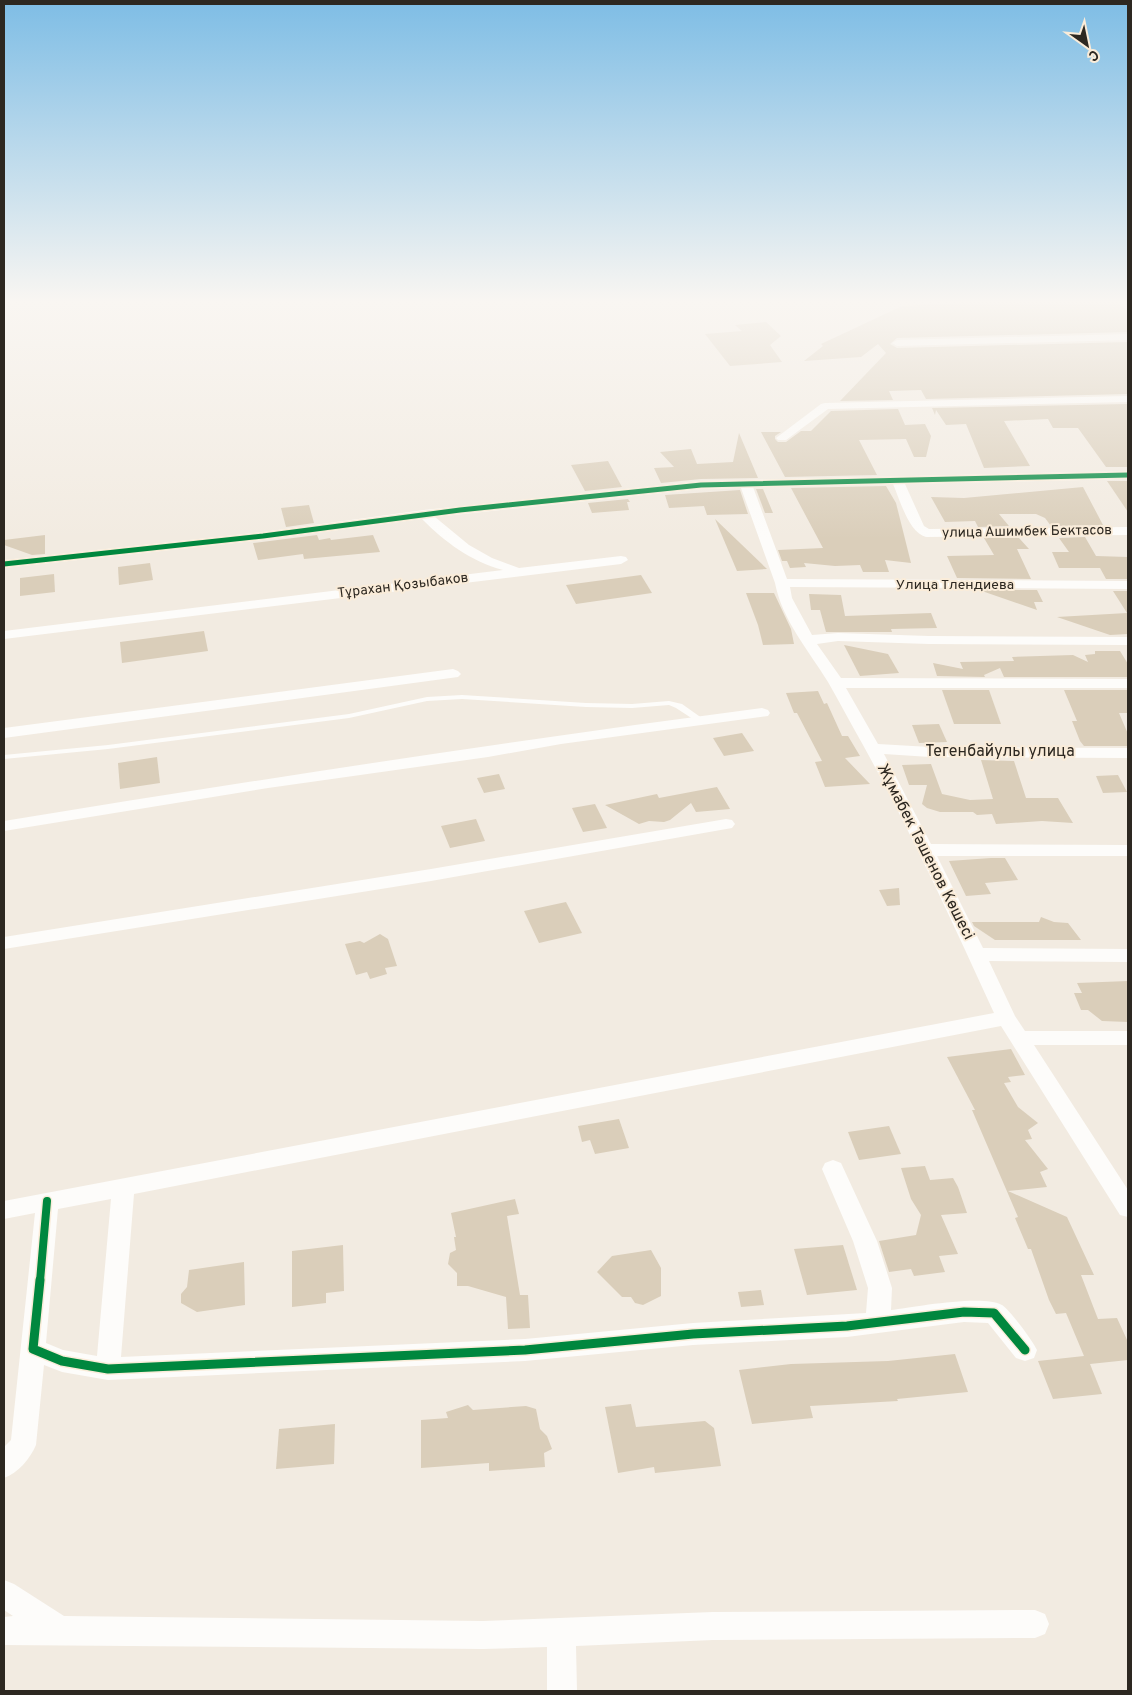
<svg xmlns="http://www.w3.org/2000/svg" width="1132" height="1695" font-family="Overpass,sans-serif">
<style>
.building{fill:#daceba}
.lines{fill:none;stroke-linecap:round;stroke-linejoin:round}
.service{fill:#fdfcfa;fill-rule:evenodd}
.minor{fill:#fdfcfa;fill-rule:evenodd}
.cycleway-far2-casing{stroke:#faecd9;stroke-width:8}
.cycleway-far1-casing{stroke:#faecd9;stroke-width:11}
.cycleway-casing{stroke:#faecd9;stroke-width:12}
.cycleway-far2{stroke:#00873e;stroke-width:5}
.cycleway-far1{stroke:#00873e;stroke-width:8}
.cycleway{stroke:#00873e;stroke-width:9}
.labels{text-anchor:middle;dominant-baseline:central;stroke-width:4;stroke-linejoin:round;paint-order:stroke}
.far-street-label{font-size:14px;fill:#2d2821;stroke:#faecd9}
.street-label{font-size:16px;fill:#2d2821;stroke:#faecd9}
</style>
<rect width="100%" height="100%" fill="#f2ebe1"/>
<g class="building">
<path d="M 980,302 L 1118,302 L 1128,312 L 1128,332 L 897,338 L 890,344 L 897,348 L 1128,342 L 1128,394 L 926,399 L 921,390 L 889,391 L 893,400 L 840,401 L 886,353 L 878,344 L 861,357 L 804,361 L 823,346 L 821,344 L 902,306 Z"/>
<path d="M 766,322 L 781,336 L 770,345 L 782,362 L 730,366 L 705,334 L 742,331 L 735,325 Z"/>
<path d="M 1128,404 L 1128,467 L 1106,467 L 1078,428 L 1053,428 L 1048,419 L 1004,421 L 1030,466 L 984,468 L 966,424 L 946,425 L 936,410 L 935,415 L 932,408 Z"/>
<path d="M 898,409 L 905,425 L 925,424 L 931,436 L 926,457 L 914,457 L 906,439 L 859,440 L 877,475 L 785,477 L 761,432 L 781,432 L 775,436 L 775,439 L 778,442 L 786,442 L 801,431 L 811,431 L 831,411 Z"/>
<path d="M 739,433 L 758,478 L 701,479 L 661,483 L 654,468 L 674,467 L 660,452 L 691,449 L 697,464 L 733,462 Z"/>
<path d="M 608,461 L 622,487 L 585,491 L 571,465 Z"/>
<path d="M 1107,481 L 1128,481 L 1128,512 Z"/>
<path d="M 886,486 L 896,503 L 911,563 L 885,560 L 889,572 L 863,572 L 860,565 L 835,566 L 804,563 L 806,567 L 790,568 L 787,561 L 782,561 L 778,550 L 823,548 L 791,488 Z"/>
<path d="M 1083,487 L 1103,525 L 1051,526 L 1045,518 L 1036,514 L 999,514 L 1009,526 L 978,527 L 975,521 L 945,522 L 931,497 L 964,498 Z"/>
<path d="M 756,489 L 763,489 L 773,513 L 765,513 Z"/>
<path d="M 740,490 L 748,514 L 707,515 L 704,506 L 669,508 L 665,495 Z"/>
<path d="M 628,499 L 630,502 L 627,502 L 629,510 L 592,513 L 588,503 Z"/>
<path d="M 309,505 L 314,523 L 286,527 L 281,508 Z"/>
<path d="M 715,519 L 767,569 L 737,571 Z"/>
<path d="M 45,535 L 45,554 L 32,555 L 4,545 L 4,540 Z"/>
<path d="M 317,535 L 319,540 L 330,538 L 331,540 L 373,535 L 380,552 L 304,559 L 303,554 L 258,560 L 253,543 Z"/>
<path d="M 1085,537 L 1096,556 L 1128,557 L 1128,579 L 1106,579 L 1100,568 L 1059,568 L 1052,552 L 1069,552 L 1059,538 Z"/>
<path d="M 984,538 L 1019,538 L 1029,549 L 1017,549 L 1031,579 L 957,578 L 947,556 L 994,555 Z"/>
<path d="M 150,563 L 153,580 L 119,585 L 118,567 Z"/>
<path d="M 54,574 L 55,592 L 20,596 L 20,578 Z"/>
<path d="M 641,575 L 652,593 L 576,604 L 566,585 Z"/>
<path d="M 979,590 L 1037,590 L 1043,602 L 1034,602 L 1037,610 Z"/>
<path d="M 1113,591 L 1128,591 L 1128,634 L 1110,635 L 1057,617 L 1127,613 Z"/>
<path d="M 746,593 L 774,593 L 791,629 L 794,644 L 763,645 L 758,625 Z"/>
<path d="M 809,594 L 841,595 L 845,616 L 931,613 L 937,628 L 891,629 L 892,632 L 826,632 L 820,610 L 811,610 Z"/>
<path d="M 204,631 L 208,651 L 122,663 L 120,642 Z"/>
<path d="M 844,645 L 888,654 L 899,673 L 860,676 Z"/>
<path d="M 1095,651 L 1120,651 L 1128,664 L 1128,677 L 1004,677 L 1000,668 L 984,675 L 985,677 L 937,676 L 933,663 L 963,669 L 960,662 L 1014,661 L 1012,657 L 1073,655 L 1088,662 L 1085,655 L 1095,654 Z"/>
<path d="M 942,690 L 989,690 L 1001,724 L 954,724 Z"/>
<path d="M 1064,690 L 1128,690 L 1128,713 L 1119,713 L 1128,734 L 1128,746 L 1084,746 L 1080,741 L 1072,721 L 1077,721 Z"/>
<path d="M 818,691 L 824,704 L 827,703 L 842,736 L 848,736 L 860,756 L 845,758 L 870,784 L 825,787 L 815,762 L 822,761 L 797,713 L 794,713 L 786,693 Z"/>
<path d="M 939,724 L 947,742 L 919,743 L 912,725 Z"/>
<path d="M 742,733 L 754,751 L 724,756 L 713,738 Z"/>
<path d="M 157,757 L 160,783 L 120,789 L 118,763 Z"/>
<path d="M 981,760 L 1014,761 L 1026,798 L 1058,798 L 1073,823 L 1042,821 L 996,824 L 992,814 L 977,815 L 973,812 L 940,812 L 927,808 L 922,804 L 927,785 L 909,785 L 902,765 L 931,764 L 942,794 L 970,800 L 993,799 Z"/>
<path d="M 499,774 L 505,789 L 484,793 L 477,778 Z"/>
<path d="M 1118,775 L 1127,792 L 1103,793 L 1096,776 Z"/>
<path d="M 717,787 L 730,809 L 696,812 L 691,803 L 670,820 L 664,822 L 649,821 L 639,824 L 605,805 L 657,794 L 659,798 Z"/>
<path d="M 595,804 L 607,828 L 583,832 L 572,808 Z"/>
<path d="M 476,819 L 485,841 L 450,848 L 441,826 Z"/>
<path d="M 991,858 L 1005,858 L 1018,880 L 985,883 L 991,894 L 966,896 L 949,861 Z"/>
<path d="M 899,888 L 900,905 L 887,906 L 879,890 Z"/>
<path d="M 566,902 L 582,933 L 539,943 L 524,911 Z"/>
<path d="M 1041,917 L 1054,922 L 1068,923 L 1081,940 L 995,940 L 974,926 L 972,922 L 1039,922 Z"/>
<path d="M 380,934 L 388,939 L 397,966 L 385,968 L 387,974 L 370,979 L 367,972 L 356,975 L 345,944 L 360,941 L 364,943 Z"/>
<path d="M 1128,981 L 1128,1022 L 1102,1021 L 1088,1010 L 1081,1010 L 1074,993 L 1082,993 L 1077,983 Z"/>
<path d="M 1011,1049 L 1025,1075 L 1008,1077 L 1011,1082 L 1004,1083 L 1018,1107 L 1038,1123 L 1028,1130 L 1032,1139 L 1025,1140 L 1048,1169 L 1040,1172 L 1047,1187 L 1008,1191 L 1067,1217 L 1094,1275 L 1081,1275 L 1098,1319 L 1117,1318 L 1128,1342 L 1128,1360 L 1090,1364 L 1102,1394 L 1053,1399 L 1038,1361 L 1084,1356 L 1066,1313 L 1056,1314 L 1049,1300 L 1031,1249 L 1028,1249 L 1015,1218 L 1018,1217 L 972,1110 L 975,1110 L 947,1057 Z"/>
<path d="M 619,1119 L 629,1148 L 595,1154 L 590,1140 L 582,1142 L 578,1126 Z"/>
<path d="M 889,1126 L 901,1154 L 859,1160 L 848,1132 Z"/>
<path d="M 925,1166 L 930,1180 L 953,1178 L 958,1187 L 967,1213 L 941,1215 L 958,1254 L 939,1256 L 945,1272 L 914,1276 L 911,1269 L 889,1272 L 879,1241 L 916,1235 L 921,1215 L 911,1199 L 901,1168 Z"/>
<path d="M 515,1199 L 519,1214 L 507,1216 L 520,1295 L 528,1295 L 530,1328 L 508,1329 L 506,1297 L 468,1286 L 457,1286 L 457,1273 L 448,1264 L 450,1253 L 456,1250 L 454,1237 L 456,1237 L 451,1213 Z"/>
<path d="M 343,1245 L 344,1291 L 326,1293 L 326,1303 L 292,1307 L 292,1251 Z"/>
<path d="M 843,1245 L 857,1290 L 807,1295 L 794,1249 Z"/>
<path d="M 651,1250 L 661,1268 L 661,1296 L 643,1305 L 635,1303 L 631,1297 L 622,1297 L 597,1272 L 612,1256 Z"/>
<path d="M 244,1262 L 245,1305 L 197,1312 L 181,1303 L 181,1294 L 187,1287 L 189,1270 Z"/>
<path d="M 761,1290 L 764,1305 L 741,1307 L 738,1292 Z"/>
<path d="M 955,1354 L 968,1392 L 897,1399 L 898,1401 L 810,1406 L 813,1418 L 752,1424 L 739,1370 L 791,1364 L 888,1361 Z"/>
<path d="M 631,1404 L 636,1427 L 705,1421 L 714,1428 L 721,1466 L 655,1473 L 654,1467 L 618,1473 L 605,1407 Z"/>
<path d="M 468,1405 L 473,1410 L 526,1406 L 536,1409 L 540,1429 L 547,1436 L 552,1449 L 544,1453 L 545,1467 L 489,1471 L 489,1463 L 421,1468 L 421,1420 L 448,1418 L 446,1412 Z"/>
<path d="M 335,1424 L 334,1464 L 276,1469 L 279,1429 Z"/>
</g>
<g class="lines">
<path class="service" d="M 462,695 L 586,703 L 632,704 L 669,701 L 682,704 L 706,721 L 705,723 L 699,723 L 676,708 L 669,705 L 632,708 L 586,707 L 462,699 L 427,701 L 349,718 L 108,749 L 4,759 L 4,755 L 108,745 L 349,714 L 427,697 Z"/>
<g class="minor">
<path d="M 1128,334 L 1128,340 L 897,346 L 892,343 L 897,340 Z"/>
<path d="M 1128,396 L 1128,402 L 828,409 L 786,440 L 778,440 L 776,438 L 821,404 L 825,403 Z"/>
<path d="M 1128,471 L 1128,479 L 905,484 L 924,526 L 929,529 L 1128,527 L 1128,535 L 926,537 C 909,533 900,500 893,484 L 753,487 L 787,579 L 1128,581 L 1128,589 L 790,587 L 792,598 L 812,635 L 838,633 L 929,636 L 1128,637 L 1128,645 L 929,644 L 838,641 L 817,644 L 841,678 L 1128,679 L 1128,688 L 846,688 L 878,744 L 930,747 L 1128,748 L 1128,758 L 930,757 L 884,754 L 931,844 L 1128,845 L 1128,856 L 937,856 L 983,948 L 1128,949 L 1128,962 L 989,961 L 1015,1016 L 1025,1031 L 1128,1031 L 1128,1045 L 1034,1045 L 1128,1190 L 1128,1217 L 1120,1215 L 1001,1026 L 134,1194 L 121,1357 L 525,1339 L 693,1323 L 866,1313 L 868,1288 L 853,1241 L 822,1169 L 825,1163 L 833,1160 L 841,1163 L 877,1241 L 892,1288 L 891,1310 C 914,1307 983,1294 1002,1305 C 1010,1310 1033,1341 1037,1350 L 1034,1358 L 1025,1361 L 1016,1358 L 988,1323 L 964,1322 L 847,1337 L 693,1345 L 525,1361 L 108,1380 L 62,1372 L 44,1365 L 36,1445 C 30,1459 18,1473 4,1478 L 4,1447 L 11,1440 L 35,1213 L 4,1219 L 4,1201 L 994,1013 C 953,923 911,832 863,745 C 851,724 840,703 828,682 C 809,651 782,620 775,583 L 741,488 L 701,489 L 435,517 L 469,545 L 492,558 L 519,568 L 621,556 L 626,557 L 628,560 L 621,564 L 4,639 L 4,631 L 503,570 C 470,561 445,542 422,519 L 263,540 L 4,568 L 4,560 L 263,532 L 424,510 L 701,481 ZM 111,1199 L 97,1356 L 63,1350 L 46,1343 L 58,1209 Z"/>
<path d="M 453,669 L 458,671 L 461,674 L 458,677 L 4,738 L 4,728 Z"/>
<path d="M 762,708 L 768,710 L 770,713 L 768,716 L 561,744 L 488,757 L 268,788 L 4,831 L 4,821 C 256,780 509,741 762,708 Z"/>
<path d="M 726,819 L 732,820 L 735,824 L 732,828 L 431,881 L 4,949 L 4,937 L 431,869 Z"/>
<path d="M 4,1580 L 14,1584 L 64,1616 L 483,1621 L 713,1612 L 1035,1610 L 1045,1614 L 1049,1624 L 1045,1634 L 1035,1638 L 713,1640 L 576,1646 L 577,1691 L 547,1691 L 547,1647 L 483,1649 L 4,1645 L 4,1617 L 13,1616 L 4,1610 Z"/>
</g>
<g class="cycleway-far2-casing">
<path id="cycleway-far2" d="M 4,564 L 263,536 L 460,510 L 701,485 L 1128,475"/>
</g>
<g class="cycleway-far1-casing">
<path id="cycleway-far1" d="M 40,1281 L 47,1201"/>
</g>
<g class="cycleway-casing">
<path id="cycleway" d="M 40,1280 L 33,1349 L 62,1361 L 108,1369 L 525,1350 L 693,1334 L 847,1326 L 964,1312 L 994,1313 L 1025,1350"/>
</g>
<use href="#cycleway-far2" class="cycleway-far2"/>
<use href="#cycleway-far1" class="cycleway-far1"/>
<use href="#cycleway" class="cycleway"/>
</g>
<linearGradient id="sky" x2="0" y2="1"><stop stop-color="#7ebde5"/><stop offset="0.56" stop-color="#f9f6f2"/><stop offset="1" stop-color="#f9f6f2" stop-opacity="0"/></linearGradient>
<rect width="1132" height="539" fill="url(#sky)"/>
<g class="labels">
<g class="far-street-label">
<text transform="translate(1027 532) rotate(-1)">улица Ашимбек Бектасов</text>
<text x="955" y="585">Улица Тлендиева</text>
<text transform="translate(403 586) rotate(-7)">Тұрахан Қозыбаков</text>
</g>
<g class="street-label">
<text x="1000" y="752">Тегенбайулы улица</text>
<text transform="translate(925 852) rotate(63)">Жұмабек Тәшенов Көшесі</text>
</g>
</g>
<rect width="1132" height="1695" fill="none" stroke="#2d2821" stroke-width="10"/>
<g transform="translate(1087 45) rotate(147)" stroke="#faecd9" stroke-width="4" paint-order="stroke">
<path d="M0-4L9 19L0 12L-9 19Z" fill="#2d2821"/>
<text y="-8" font-size="14" font-weight="bold" text-anchor="middle" fill="#2d2821">С</text>
</g>
</svg>
